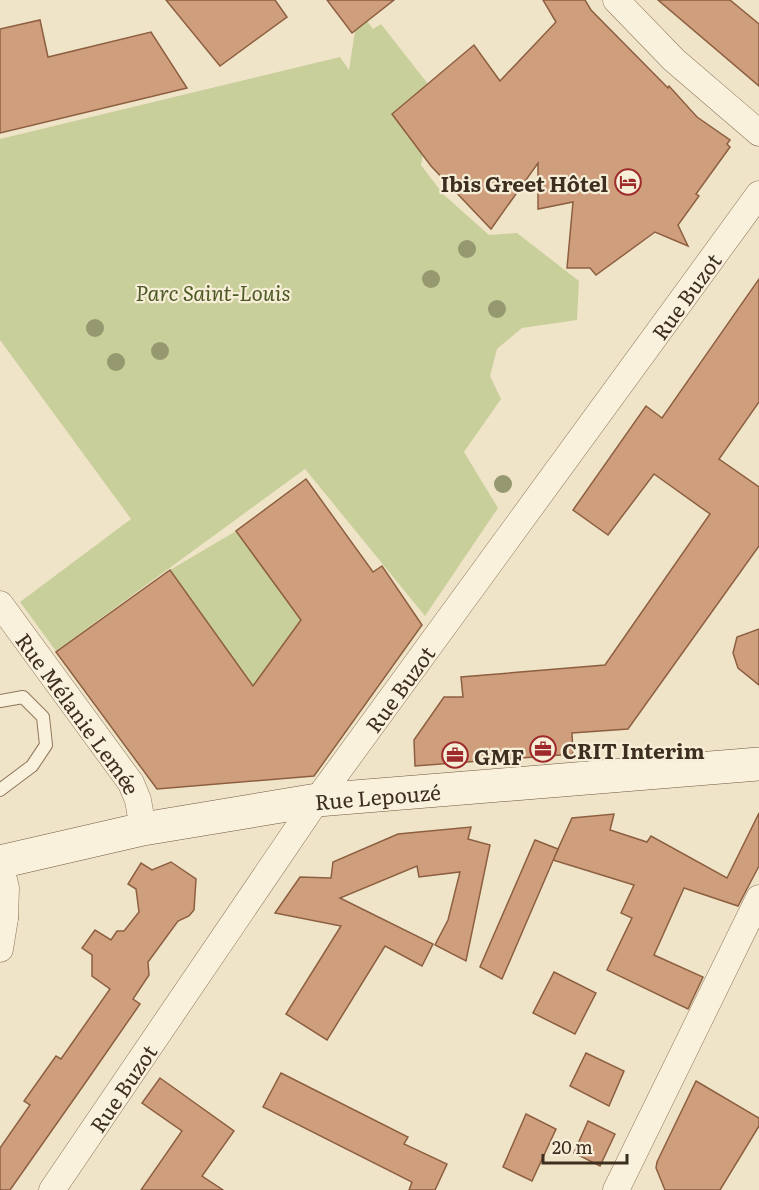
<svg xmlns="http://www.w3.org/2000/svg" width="759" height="1190" font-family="Literata,serif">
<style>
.green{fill:#c9cf9b}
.building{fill:#cf9f7d;stroke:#8d5f41;stroke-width:1.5}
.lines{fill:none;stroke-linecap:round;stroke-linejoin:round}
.service-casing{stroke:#8d765c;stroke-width:14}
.minor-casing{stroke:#8d765c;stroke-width:27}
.secondary-casing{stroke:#6f573f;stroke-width:34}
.service{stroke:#faf1dc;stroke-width:12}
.minor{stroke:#faf1dc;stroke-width:26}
.secondary{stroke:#faf1dc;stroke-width:33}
.tree{fill:#96986f}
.labels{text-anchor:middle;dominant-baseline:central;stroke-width:4.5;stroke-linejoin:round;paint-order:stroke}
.poi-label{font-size:21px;font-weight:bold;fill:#3d2e20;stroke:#f7eed8;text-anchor:start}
.park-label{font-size:21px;font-style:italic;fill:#4d5a26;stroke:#f7eed8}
.street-label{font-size:21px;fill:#3d2e20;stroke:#f7eed8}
</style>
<rect width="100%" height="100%" fill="#f0e4c8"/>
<g class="green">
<path d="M 367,21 L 373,29 L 381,24 L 428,84 L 392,114 L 423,154 L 421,165 L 443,194 L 489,235 L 517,233 L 579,281 L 577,320 L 522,328 L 497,349 L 490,376 L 501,399 L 464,452 L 498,508 L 425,616 L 305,469 L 56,651 L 20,602 L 131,519 L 0,340 L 0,139 L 340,57 L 349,70 L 355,31 Z"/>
<path d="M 236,531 L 301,620 L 253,686 L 170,570 Z"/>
</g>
<g class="building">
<path d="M 166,0 L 275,0 L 287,17 L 220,66 Z"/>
<path d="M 327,0 L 394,0 L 352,33 Z"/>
<path d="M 543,0 L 585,0 L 591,10 L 668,88 L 669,86 L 697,117 L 730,140 L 727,144 L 730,147 L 696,194 L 699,196 L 678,225 L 688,246 L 655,232 L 596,275 L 590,268 L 567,268 L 573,202 L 538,209 L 538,163 L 491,229 L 431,166 L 392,114 L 474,45 L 500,81 L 556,22 Z"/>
<path d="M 658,0 L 730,0 L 759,24 L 759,86 Z"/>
<path d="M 40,20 L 48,57 L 151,32 L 187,88 L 0,133 L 0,29 Z"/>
<path d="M 759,279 L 759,402 L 719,459 L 759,487 L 759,546 L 628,729 L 572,733 L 573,754 L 415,766 L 414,740 L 444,697 L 463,697 L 461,677 L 605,665 L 710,514 L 654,474 L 608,535 L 573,510 L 646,406 L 662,418 Z"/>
<path d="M 306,479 L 373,572 L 382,566 L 422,625 L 314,776 L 157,789 L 56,652 L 170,570 L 253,686 L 301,620 L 236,531 Z"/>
<path d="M 759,629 L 759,685 L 738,668 L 733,653 L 737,637 Z"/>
<path d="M 759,813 L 759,866 L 738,906 L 684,888 L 654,955 L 703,977 L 688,1009 L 607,970 L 632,918 L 621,913 L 634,885 L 553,860 L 572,818 L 614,814 L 610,830 L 647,842 L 651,836 L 727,878 Z"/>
<path d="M 471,827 L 468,839 L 490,845 L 466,961 L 435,945 L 448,920 L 460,872 L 419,877 L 417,866 L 340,898 L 433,944 L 422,966 L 385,946 L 327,1040 L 286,1014 L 341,926 L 275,913 L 300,877 L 331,878 L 333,862 L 398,834 Z"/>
<path d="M 535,840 L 558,849 L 502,979 L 480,967 Z"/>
<path d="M 171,862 L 196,879 L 194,910 L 189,916 L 178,921 L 148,962 L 149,975 L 133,999 L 140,1004 L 88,1079 L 10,1190 L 0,1190 L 0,1148 L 30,1105 L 24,1101 L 56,1056 L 61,1059 L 110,989 L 92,976 L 92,955 L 82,948 L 95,930 L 111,940 L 117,931 L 124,931 L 139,912 L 136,889 L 128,884 L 141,863 L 152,870 Z"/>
<path d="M 554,972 L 596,993 L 575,1034 L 533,1013 Z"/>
<path d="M 586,1053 L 624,1071 L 609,1106 L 570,1086 Z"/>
<path d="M 281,1073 L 408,1137 L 404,1144 L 447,1164 L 435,1190 L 409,1190 L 412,1182 L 263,1107 Z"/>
<path d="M 160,1078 L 234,1131 L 202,1176 L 223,1190 L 141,1190 L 182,1131 L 142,1103 Z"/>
<path d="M 696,1081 L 759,1118 L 759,1126 L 720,1190 L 665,1190 L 656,1168 L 657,1162 Z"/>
<path d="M 526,1114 L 556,1129 L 532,1181 L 503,1167 Z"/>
<path d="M 588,1121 L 615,1134 L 600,1166 L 574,1153 Z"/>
</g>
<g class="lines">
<g class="service-casing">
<path id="service" d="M 0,701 L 23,697 L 43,717 L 46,745 L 32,766 L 0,790"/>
</g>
<g class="minor-casing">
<g id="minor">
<path d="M 616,0 L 674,60 L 759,133"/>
<path id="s1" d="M 0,604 L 131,783 L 138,800 L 143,829"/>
<path d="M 0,863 L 6,888 L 5,918 L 0,920"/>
<path d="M 0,949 L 5,918"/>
<path id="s2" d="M 52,1190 L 317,800 L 759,194"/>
<path d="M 616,1190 L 759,898"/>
</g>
</g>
<g class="secondary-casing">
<g id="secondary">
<path id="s3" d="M 0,862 L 143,829 L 317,800 L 759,764"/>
</g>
</g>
<use href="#service" class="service"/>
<use href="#minor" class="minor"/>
<use href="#secondary" class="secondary"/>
</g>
<g class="tree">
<circle cx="467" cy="249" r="9"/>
<circle cx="431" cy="279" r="9"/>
<circle cx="497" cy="309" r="9"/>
<circle cx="95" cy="328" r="9"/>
<circle cx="160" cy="351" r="9"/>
<circle cx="116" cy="362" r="9"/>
<circle cx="503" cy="484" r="9"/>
</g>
<defs>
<g id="hotel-ring" transform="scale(1.35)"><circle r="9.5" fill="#f7eed8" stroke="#9e2a2b" stroke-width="1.5"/><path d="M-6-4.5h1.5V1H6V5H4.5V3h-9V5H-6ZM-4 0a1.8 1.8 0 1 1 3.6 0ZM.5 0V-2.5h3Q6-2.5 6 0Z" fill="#9e2a2b"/></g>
<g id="office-ring" transform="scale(1.35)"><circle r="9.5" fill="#f7eed8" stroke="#9e2a2b" stroke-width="1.5"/><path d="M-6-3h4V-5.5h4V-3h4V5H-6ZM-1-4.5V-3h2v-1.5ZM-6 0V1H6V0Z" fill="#9e2a2b"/></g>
</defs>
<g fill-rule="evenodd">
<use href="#hotel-ring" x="628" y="182"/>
<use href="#office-ring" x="543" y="749"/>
<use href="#office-ring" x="455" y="755"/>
</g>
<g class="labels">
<g class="poi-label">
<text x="608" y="182" text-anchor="end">Ibis Greet Hôtel</text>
<text x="562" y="749">CRIT Interim</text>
<text x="474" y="755">GMF</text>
</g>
<g class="park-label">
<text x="213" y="291">Parc Saint-Louis</text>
</g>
<g class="street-label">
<text stroke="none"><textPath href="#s2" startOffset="1096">Rue Buzot</textPath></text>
<text stroke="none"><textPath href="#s2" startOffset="610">Rue Buzot</textPath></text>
<text stroke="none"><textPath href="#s1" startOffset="135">Rue Mélanie Lemée</textPath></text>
<text stroke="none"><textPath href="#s3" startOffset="384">Rue Lepouzé</textPath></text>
<text stroke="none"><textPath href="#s2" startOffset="124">Rue Buzot</textPath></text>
</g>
</g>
<path d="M543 1154v9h84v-9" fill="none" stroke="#3d2e20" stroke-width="3"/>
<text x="552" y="1154" font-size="18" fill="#3d2e20" stroke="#f7eed8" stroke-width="4.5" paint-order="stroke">20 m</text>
</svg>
